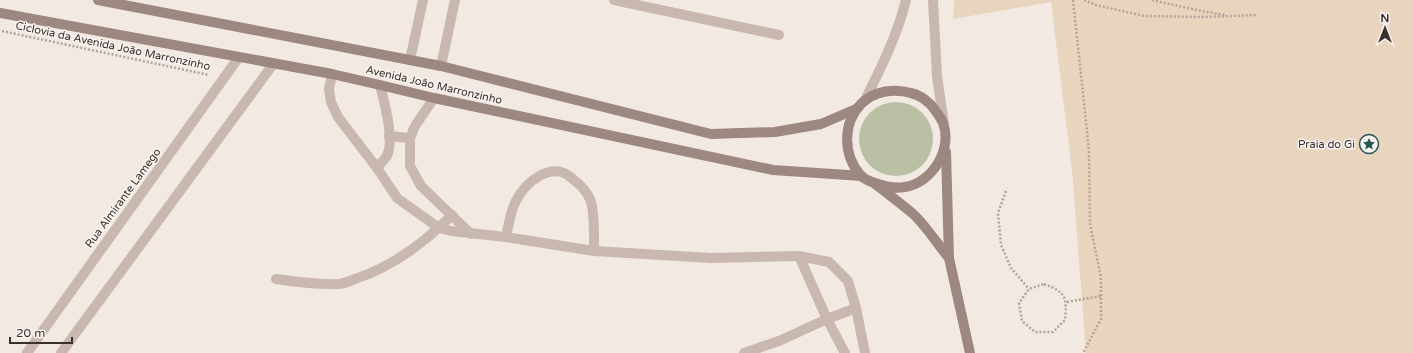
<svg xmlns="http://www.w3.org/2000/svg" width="1413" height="353" font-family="'Varela Round',sans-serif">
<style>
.green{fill:#bac0a4}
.sand{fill:#e9d5be}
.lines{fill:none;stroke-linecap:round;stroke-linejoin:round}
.path{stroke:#b5a29a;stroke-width:2.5;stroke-dasharray:2 2;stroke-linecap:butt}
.service{stroke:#c9b8af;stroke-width:10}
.minor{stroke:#c9b8af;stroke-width:10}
.tertiary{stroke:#c9b8af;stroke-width:10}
.secondary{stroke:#9d8881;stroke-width:10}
.labels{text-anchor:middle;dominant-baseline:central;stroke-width:3;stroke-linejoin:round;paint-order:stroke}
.street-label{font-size:11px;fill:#392f2d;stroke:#f9f3ef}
.poi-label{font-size:11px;fill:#392f2d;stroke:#f9f3ef;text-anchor:end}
</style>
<rect width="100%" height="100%" fill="#f2e9e3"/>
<circle class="green" cx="896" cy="139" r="37"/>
<path class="sand" d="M 954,0 L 1413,0 L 1413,353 L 1086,353 L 1072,170 L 1051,2 L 953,19 Z"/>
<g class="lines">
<g class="path">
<path d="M 1073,0 L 1089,150 L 1090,224 L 1101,278 L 1101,319 L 1083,353"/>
<path d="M 1084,0 L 1096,5 L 1144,16 L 1203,17 L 1257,15"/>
<path d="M 1152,0 L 1201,11 L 1226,15"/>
<path d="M 2,31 L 209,75"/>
<path d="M 1006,191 L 998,213 L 1001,245 L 1011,268 L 1029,289"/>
<path d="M 1044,284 C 1066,292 1067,297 1065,320 L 1053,332 L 1035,332 L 1022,321 L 1019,303 L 1029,289 Z"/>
<path d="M 1067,302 L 1101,296"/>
</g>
<g class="service">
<path d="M 332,74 L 329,89 L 331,102 L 338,117 L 377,168 L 397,198 L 439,228 L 451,231 L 506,237 L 594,251 L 711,258 L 799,256 L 827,319 L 779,341 L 744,353"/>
<path d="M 434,98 L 415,126 L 410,138 L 410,166 L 421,186 L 471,234"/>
<path d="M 389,136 L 410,138"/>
<path d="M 377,168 C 380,164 384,160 387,156 C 395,139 384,102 380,85"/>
<path d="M 506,237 C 509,223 511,207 520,194 C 529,181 548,166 564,173 C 568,174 571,178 574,180 C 581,185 586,191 590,199 C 595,211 594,238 594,251"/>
<path d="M 799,256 L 829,262 L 848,281 L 856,308 L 865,353"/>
<path d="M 276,279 C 297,282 317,285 338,284 C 343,284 350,281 355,279 C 392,267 425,242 452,215"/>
<path d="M 845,353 L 827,319 L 856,308"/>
</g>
<g class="minor">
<path d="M 614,0 L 779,35"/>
<path d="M 410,60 L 423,0"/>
<path d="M 441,66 L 455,0"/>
<path d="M 27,353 L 239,57"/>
<path d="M 61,353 L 274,63"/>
</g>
<g class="tertiary">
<path d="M 933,0 L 937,76 L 944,124"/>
<path d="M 865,100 C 881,68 897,36 906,0"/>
</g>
<g class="secondary">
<path d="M 98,0 L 441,66 L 711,134 L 775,132 L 821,124 L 856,109"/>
<path d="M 0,13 L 332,74 L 380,85 L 434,98 L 773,170 L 862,176"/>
<path d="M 946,152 L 949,258 L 970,353"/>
<path d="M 872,182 C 883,186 893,189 905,187 C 932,183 953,149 943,123 C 940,116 936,111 931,105 C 925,99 920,95 911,93 C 894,88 874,91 861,104 C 842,124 843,155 861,176 C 864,179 870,181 874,183 C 887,193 900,203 912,213 C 924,223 938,245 949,258"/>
</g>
</g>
<defs>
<g id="sight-ring" transform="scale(1)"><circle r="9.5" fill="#f9f3ef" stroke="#265754" stroke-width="1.5"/><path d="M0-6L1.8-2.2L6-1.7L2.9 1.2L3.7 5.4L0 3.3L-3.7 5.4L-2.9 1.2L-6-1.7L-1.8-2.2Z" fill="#265754"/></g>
</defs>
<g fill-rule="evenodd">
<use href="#sight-ring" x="1369" y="144"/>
</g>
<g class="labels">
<g class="street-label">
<text transform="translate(113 46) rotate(12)">Ciclovia da Avenida João Marronzinho</text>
<text transform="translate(434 85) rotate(13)">Avenida João Marronzinho</text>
<text transform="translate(123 198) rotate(-54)">Rua Almirante Lamego</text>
</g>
<g class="poi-label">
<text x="1355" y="144">Praia do Gi</text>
</g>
</g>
<g transform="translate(1385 28)" stroke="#f9f3ef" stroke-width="3" paint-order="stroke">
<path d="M0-3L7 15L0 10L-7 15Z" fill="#392f2d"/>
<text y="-6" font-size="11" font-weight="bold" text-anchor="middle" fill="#392f2d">N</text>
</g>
<path d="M10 337v6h62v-6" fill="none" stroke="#392f2d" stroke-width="2"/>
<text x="16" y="337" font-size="12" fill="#392f2d" stroke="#f9f3ef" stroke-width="3" paint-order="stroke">20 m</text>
</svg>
